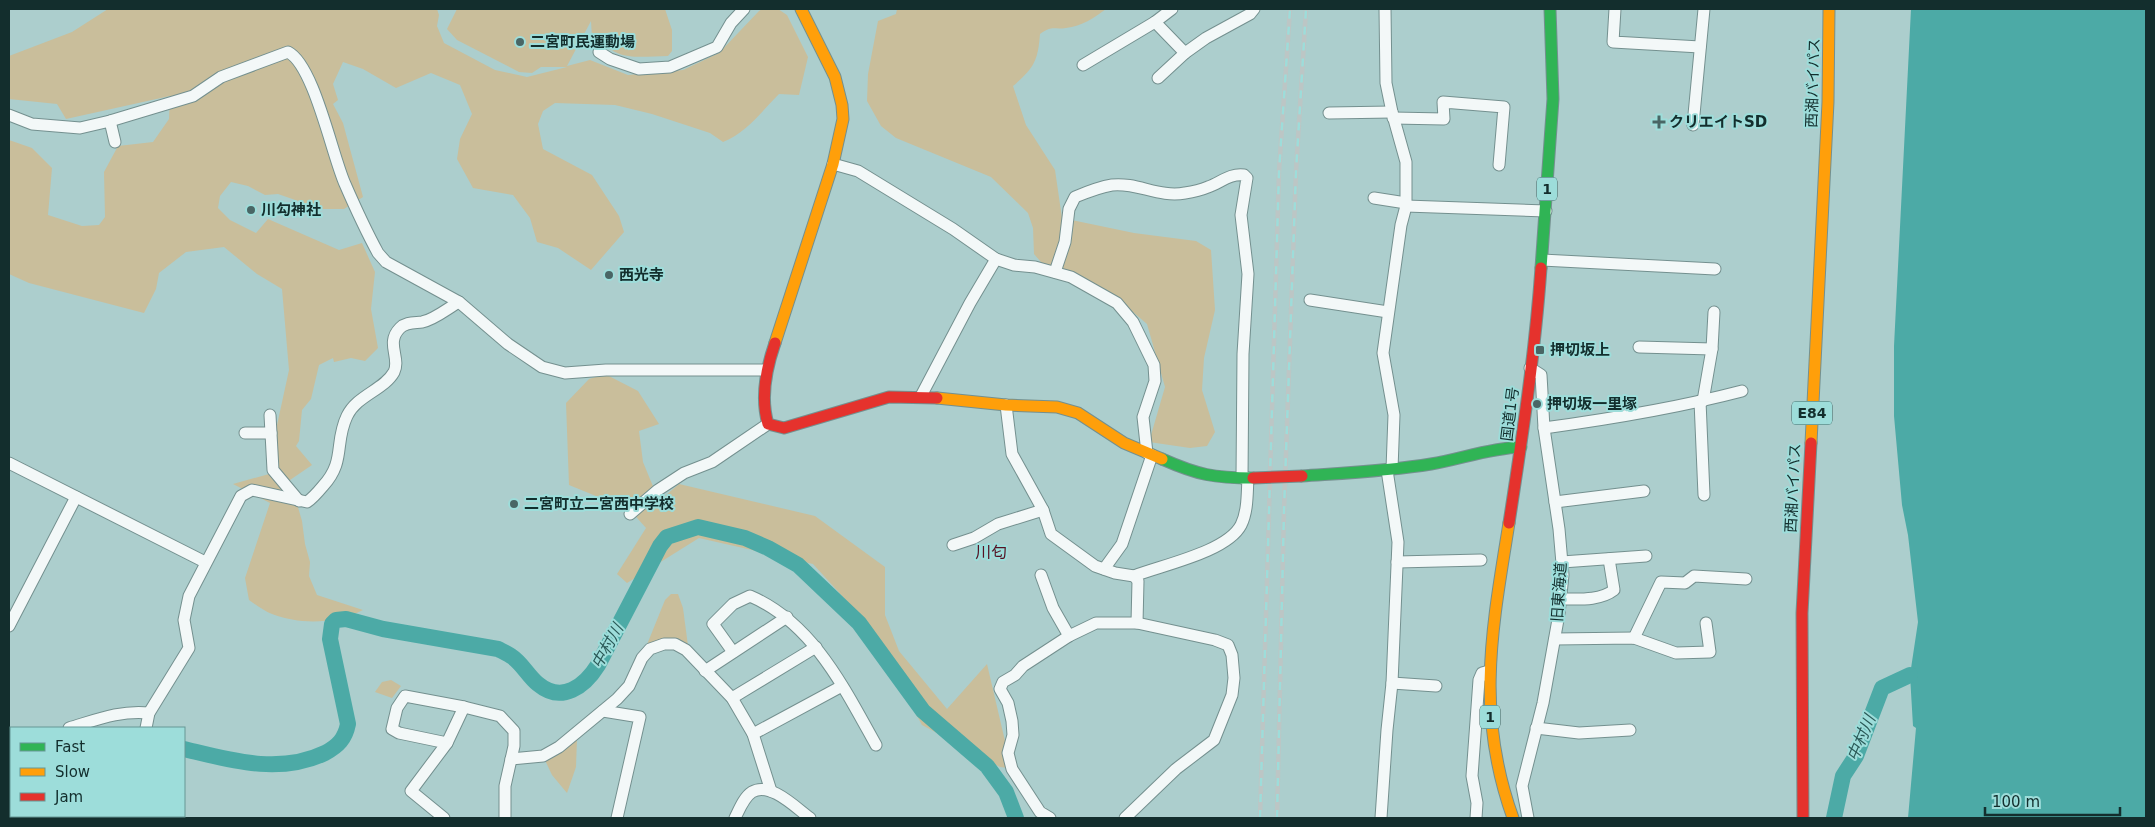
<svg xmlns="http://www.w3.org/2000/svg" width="2155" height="827" font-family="'DejaVu Sans','Noto Sans JP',sans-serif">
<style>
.green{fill:#c9be9b}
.water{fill:#4caaa6}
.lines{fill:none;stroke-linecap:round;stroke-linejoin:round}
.river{stroke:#4caaa6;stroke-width:16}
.street-casing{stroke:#74908f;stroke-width:13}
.fast-casing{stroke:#74908f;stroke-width:13}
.slow-casing{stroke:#74908f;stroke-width:13}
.jam-casing{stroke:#74908f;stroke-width:13}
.street{stroke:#f3f8f8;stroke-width:11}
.fast{stroke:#30b455;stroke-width:11}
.slow{stroke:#ff9f0a;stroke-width:11}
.jam{stroke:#e5322d;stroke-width:11}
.rail-casing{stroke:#bcc6c5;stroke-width:4.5}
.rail{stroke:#9dddda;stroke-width:2.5;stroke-dasharray:8;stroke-linecap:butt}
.jam-bridge-casing{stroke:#74908f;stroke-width:13;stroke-linecap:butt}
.jam-bridge{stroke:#e5322d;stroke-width:11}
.poi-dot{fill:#496665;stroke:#9dddda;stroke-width:2}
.labels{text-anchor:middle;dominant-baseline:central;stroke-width:4;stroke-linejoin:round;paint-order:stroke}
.shield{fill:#9dddda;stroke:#3c6261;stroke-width:1}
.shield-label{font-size:14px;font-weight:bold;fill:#132e2d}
.poi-label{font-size:15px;font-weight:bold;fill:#132e2d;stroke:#9dddda;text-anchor:start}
.street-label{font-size:15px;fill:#132e2d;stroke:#9dddda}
.neighbourhood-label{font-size:16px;fill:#561122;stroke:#9dddda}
.water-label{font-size:16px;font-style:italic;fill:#2a5957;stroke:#9dddda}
</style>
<rect width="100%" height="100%" fill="#accecd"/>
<g class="green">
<path d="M 108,9 L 437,9 L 439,15 L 437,26 L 444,43 L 495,70 L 527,77 L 567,67 L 541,67 L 532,73 L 519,72 L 457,40 L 447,29 L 457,9 L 665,9 L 672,30 L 672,51 L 668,56 C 641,56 614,63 599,36 L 592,38 L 591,21 L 567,66 L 590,60 L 628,75 L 683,70 L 719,53 L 759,11 L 762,9 L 778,9 L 787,15 L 808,57 L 799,95 L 779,94 C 761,112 747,132 723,142 L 710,133 L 652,114 L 615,105 L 555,103 L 543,111 L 538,124 L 543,149 L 592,175 L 619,216 L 624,232 L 591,270 L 558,248 L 537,242 L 530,218 L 513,195 L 473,188 L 457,159 L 460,139 L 472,114 L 460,85 L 431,73 L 396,88 L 363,69 L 343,62 L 333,84 L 338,100 L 333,104 L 343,123 L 363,197 L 344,209 L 321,209 L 278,194 L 265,195 L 248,186 L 231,182 L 220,196 L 218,208 L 230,220 L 256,233 L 268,219 L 339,250 L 362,243 L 375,272 L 371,309 L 378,348 L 365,361 L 351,358 L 334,362 L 333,358 L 319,365 L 311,399 L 302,410 L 299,441 L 296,446 L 312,465 L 290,480 L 302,521 L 305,544 L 310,562 L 309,576 L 317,595 L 363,610 C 335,624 301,625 272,614 C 264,611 256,605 249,600 L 245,578 L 270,503 L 233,484 L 269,474 L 274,439 L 289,370 L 282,289 L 257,274 L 224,247 L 186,252 L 159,273 L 156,289 L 144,313 L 29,283 L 9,274 L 9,140 L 32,148 L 52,168 L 48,215 L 82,226 L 99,225 L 105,217 L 104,172 L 118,146 L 153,142 L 169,119 L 170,96 L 66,119 L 57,104 L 9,99 L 9,56 L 72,32 Z"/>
<path d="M 897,9 L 1106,9 C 1094,18 1082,26 1066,28 C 1053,30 1053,25 1040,34 C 1038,61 1034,68 1013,86 L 1026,125 L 1055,170 L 1062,218 L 1134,233 L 1196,241 L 1211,250 L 1215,310 L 1204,358 L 1202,390 L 1215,432 L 1207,446 L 1190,448 L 1149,442 L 1165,387 L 1147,324 L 1107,290 L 1054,277 L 1034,254 L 1033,228 L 1028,213 L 991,177 L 896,138 L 881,126 L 867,101 L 868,74 L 878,21 L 896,14 Z"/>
<path d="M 605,374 L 638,391 L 659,424 L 639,431 L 643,462 L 659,501 L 679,484 L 815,516 L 885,567 L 885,615 L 899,651 L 947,709 L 987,664 L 1005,741 L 1008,768 L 1000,767 L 922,725 L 865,621 L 813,564 L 699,538 L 627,583 L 617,574 L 646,528 L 630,510 L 569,485 L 566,403 L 589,379 Z"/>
<path d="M 671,594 L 678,594 L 683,608 L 688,646 L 646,647 L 665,600 Z"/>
<path d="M 391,680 L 401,686 L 392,698 L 375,692 L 382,682 Z"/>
<path d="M 577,738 L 576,767 L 567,793 L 552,775 L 544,758 Z"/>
</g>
<path class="water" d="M 1911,9 L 2146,9 L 2146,818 L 1908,818 L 1916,728 L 1913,726 L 1910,675 L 1918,622 L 1908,535 L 1902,505 L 1894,416 L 1894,346 Z"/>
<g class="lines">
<g class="river">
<path d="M 184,749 C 230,760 279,775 325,753 C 338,746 345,739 348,724 L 330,639 L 332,624 L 336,620 L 346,619 L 383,629 L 498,649 C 502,651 507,653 511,656 C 522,663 528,676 538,684 C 562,704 585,686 598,665 L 660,546 L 667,537 L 698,527 L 745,538 L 768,548 L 798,565 L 859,623 L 923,711 L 987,766 L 1006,792 L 1016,818"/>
<path d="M 68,818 L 69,816"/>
<path d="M 1834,818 L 1843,776 L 1856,756 L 1882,688 L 1910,675"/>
</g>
<g class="street-casing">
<g id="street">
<path d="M 1385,9 L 1386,83 L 1392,112 L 1406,162 L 1406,206 L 1401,225 L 1383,353 L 1394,415 L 1392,469"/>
<path d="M 1615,9 L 1613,42 L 1700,47"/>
<path d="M 1155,22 L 1185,53 L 1206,38 L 1250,14 L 1254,9"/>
<path d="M 599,52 L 610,59 L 639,69 L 670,67 L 717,47 L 731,23 L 744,9"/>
<path d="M 1083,65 L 1155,22 L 1172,9"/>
<path d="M 1158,78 L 1185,53"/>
<path d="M 1329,113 L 1392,112"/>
<path d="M 9,115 L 32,124 L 80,128 L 110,121 L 193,96 L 221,77 L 288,52 C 314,65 332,155 345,184 C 355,207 366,231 378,253 L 386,262 L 459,302 L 508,344 L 542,367 L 565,373 L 606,370 L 766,370"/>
<path d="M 1393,118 L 1444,119 L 1443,102 L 1504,107 L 1499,165"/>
<path d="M 110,121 L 115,142"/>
<path d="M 1693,125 L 1704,9"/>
<path d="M 833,164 L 858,171 L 953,229 L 996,259 L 1014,265 L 1035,267 L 1071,277 L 1117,303 L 1133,322 L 1154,365 L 1155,381 L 1143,417 L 1147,453"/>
<path d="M 1374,198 L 1406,203"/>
<path d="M 1406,206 L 1546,211"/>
<path d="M 1542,260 L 1715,269"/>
<path d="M 1055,272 L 1065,242 L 1069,209 L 1075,197 C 1087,192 1099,187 1112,185 C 1137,182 1159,198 1185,193 C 1192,192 1201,190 1208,187 C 1220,183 1230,173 1244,175 L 1247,178 L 1241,215 L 1248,274 L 1243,354 L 1242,478"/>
<path d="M 1310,300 L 1388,312"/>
<path d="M 1639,347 L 1712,349"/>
<path d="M 921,396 L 970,303 L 996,259"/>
<path d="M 1700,401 L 1704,495"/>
<path d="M 1703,401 L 1712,349 L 1714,312"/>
<path d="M 1006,405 L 1012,454 L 1043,510 L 1051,534 L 1095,566 L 1115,573 L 1134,576 L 1138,581 L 1137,623"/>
<path d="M 270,415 L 273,470 L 299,501"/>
<path d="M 1544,428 C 1610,419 1677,408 1742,391"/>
<path d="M 245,433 L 271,433"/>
<path d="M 9,463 L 205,562"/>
<path d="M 1555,502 L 1644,491"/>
<path d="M 630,514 L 658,490 L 684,473 L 712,462 L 768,424"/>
<path d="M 953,545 L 974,538 L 998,524 L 1043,510"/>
<path d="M 1397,562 L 1481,560"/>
<path d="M 1562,562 L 1646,556"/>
<path d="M 1104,569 L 1122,544 L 1152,455"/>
<path d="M 1041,575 L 1053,608 L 1069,636"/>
<path d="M 1134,576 C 1162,565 1227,552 1241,525 C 1248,511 1247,493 1248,478"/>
<path d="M 1561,599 C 1578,599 1600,601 1614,590 L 1609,559"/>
<path d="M 9,626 L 76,497"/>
<path d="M 1634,638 L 1661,582 L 1685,583 L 1694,576 L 1746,579"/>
<path d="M 1555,639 L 1634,638 L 1676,653 L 1710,652 L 1706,623"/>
<path d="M 733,652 L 713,624 L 733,604 L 750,596 C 813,623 844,688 876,745"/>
<path d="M 705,671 L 787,617"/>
<path d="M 1392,683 L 1436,686"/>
<path d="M 732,698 L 816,647"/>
<path d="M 603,711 L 640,717 L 617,818"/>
<path d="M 69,728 C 96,720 120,710 149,713"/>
<path d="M 146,728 L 149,713 L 189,648 L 184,620 L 189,596 L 241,496 L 252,490 L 307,502 C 313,498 318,492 323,486 C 346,461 334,443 347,416 C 357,395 384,390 394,372 C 401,358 385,343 400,328 C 406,322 414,323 422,322 C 434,320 448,308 459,302"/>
<path d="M 1536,728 L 1579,733 L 1630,730"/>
<path d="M 753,734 L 842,686"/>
<path d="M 9,743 L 11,742"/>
<path d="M 447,743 L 399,733 L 392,729 L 397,708 L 405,696 L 464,707 L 500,716 L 514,731 L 514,746 L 505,786 L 505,818"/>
<path d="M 511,759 L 543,756 L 559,747 L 617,699 L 629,686 L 642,658 L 650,649 L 664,644 L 675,644 L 686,650 L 732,698 L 753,734 L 771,791"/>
<path d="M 149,816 L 151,818"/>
<path d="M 444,818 L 411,791 L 447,743 L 464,707"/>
<path d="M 735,818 C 739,810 744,797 752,792 C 770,781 796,808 810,818"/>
<path d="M 1050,818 L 1040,812 L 1012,769 L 1008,753 L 1013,735 L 1012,721 L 1008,703 L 1000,689 L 1003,682 L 1015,675 L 1023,666 L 1069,636 L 1096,623 L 1137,623 L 1215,640 L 1228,645 L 1232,655 L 1234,678 L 1232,695 L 1214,740 L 1176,769 L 1125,818"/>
<path d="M 1381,818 L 1387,730 L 1392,683 L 1398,542 L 1387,470"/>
<path d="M 1476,818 L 1477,803 L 1472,776 L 1479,680 L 1482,673 L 1489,671"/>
<path d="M 1528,818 L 1522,786 L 1543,703 L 1559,614 L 1563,575 L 1559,529 L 1544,428 L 1541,375 L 1530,368"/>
</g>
</g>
<g class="fast-casing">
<g id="fast">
<path d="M 1541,268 L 1553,99 L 1550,9"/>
<path d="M 1162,459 C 1198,475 1214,478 1253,478"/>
<path d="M 1302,476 C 1345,473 1389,471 1431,464 C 1461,459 1490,448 1521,447"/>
</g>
</g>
<g class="slow-casing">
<g id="slow">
<path d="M 775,343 L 833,164 L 843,119 L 842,105 L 835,77 L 801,9"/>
<path d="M 937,398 L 1006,405 L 1057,407 L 1078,413 L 1124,443 L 1162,459"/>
<path d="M 1811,443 L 1828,102 L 1829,9"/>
<path d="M 1509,523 C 1492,629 1475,713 1513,818"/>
</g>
</g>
<g class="jam-casing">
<g id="jam">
<path d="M 775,343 C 766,369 760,397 768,424 L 784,428 L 889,397 L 937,398"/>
<path d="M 1509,523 C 1522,439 1535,353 1541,268"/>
<path d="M 1803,818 L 1802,613 L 1811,443"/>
</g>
</g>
<use href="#street" class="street"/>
<use href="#fast" class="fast"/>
<use href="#slow" class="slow"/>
<use href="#jam" class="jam"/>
<g class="rail-casing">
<g id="rail">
<path d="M 1260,818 L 1279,171 L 1290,9"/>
<path d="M 1277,818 L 1284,510 L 1296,171 L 1306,9"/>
</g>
</g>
<use href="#rail" class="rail"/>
<g class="jam-bridge-casing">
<path id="jam-bridge" d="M 1253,478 L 1302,476"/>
</g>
<use href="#jam-bridge" class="jam-bridge"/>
</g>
<g class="poi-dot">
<circle cx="520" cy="42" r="5"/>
<path d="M1656.5 114.5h5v5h5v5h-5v5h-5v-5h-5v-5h5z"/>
<circle cx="251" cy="210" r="5"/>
<circle cx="609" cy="275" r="5"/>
<rect x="1535" y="345" width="10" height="10" rx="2.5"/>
<circle cx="1537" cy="404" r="5"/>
<circle cx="514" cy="504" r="5"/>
</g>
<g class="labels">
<g class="shield">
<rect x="1537" y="177.5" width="20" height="23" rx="4"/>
<rect x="1792" y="401.5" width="40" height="23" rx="4"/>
<rect x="1480" y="705.5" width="20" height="23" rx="4"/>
</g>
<g class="shield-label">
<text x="1547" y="189">1</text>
<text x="1812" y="413">E84</text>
<text x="1490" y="717">1</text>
</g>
<g class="poi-label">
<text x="530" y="42">二宮町民運動場</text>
<text x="1669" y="122">クリエイトSD</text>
<text x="261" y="210">川勾神社</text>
<text x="619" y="275">西光寺</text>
<text x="1550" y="350">押切坂上</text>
<text x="1547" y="404">押切坂一里塚</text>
<text x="524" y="504">二宮町立二宮西中学校</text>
</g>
<g class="street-label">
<text transform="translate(1813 83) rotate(-88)">西湘バイパス</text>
<text transform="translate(1510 414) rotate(-83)">国道1号</text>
<text transform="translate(1793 488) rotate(-87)">西湘バイパス</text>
<text transform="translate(1559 592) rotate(-86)">旧東海道</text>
</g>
<g class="neighbourhood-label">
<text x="991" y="552">川匂</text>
</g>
<g class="water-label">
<text transform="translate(607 646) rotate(-61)">中村川</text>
<text transform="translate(1861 738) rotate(-67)">中村川</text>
</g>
</g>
<rect width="2155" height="827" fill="none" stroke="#132e2d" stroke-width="20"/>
<rect x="10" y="727" width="175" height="90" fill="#9dddda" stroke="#669795"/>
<rect x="20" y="743" width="25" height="8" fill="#30b455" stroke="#669795"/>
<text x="55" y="752" font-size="15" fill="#132e2d">Fast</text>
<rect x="20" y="768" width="25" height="8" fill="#ff9f0a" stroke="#669795"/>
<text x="55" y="777" font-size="15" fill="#132e2d">Slow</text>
<rect x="20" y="793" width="25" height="8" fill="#e5322d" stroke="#669795"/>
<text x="55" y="802" font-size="15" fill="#132e2d">Jam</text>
<path d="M1985 807v8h135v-8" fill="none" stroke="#132e2d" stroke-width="2.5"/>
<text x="1992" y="807" font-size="15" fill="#132e2d" stroke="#9dddda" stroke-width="4" paint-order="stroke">100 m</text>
</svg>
